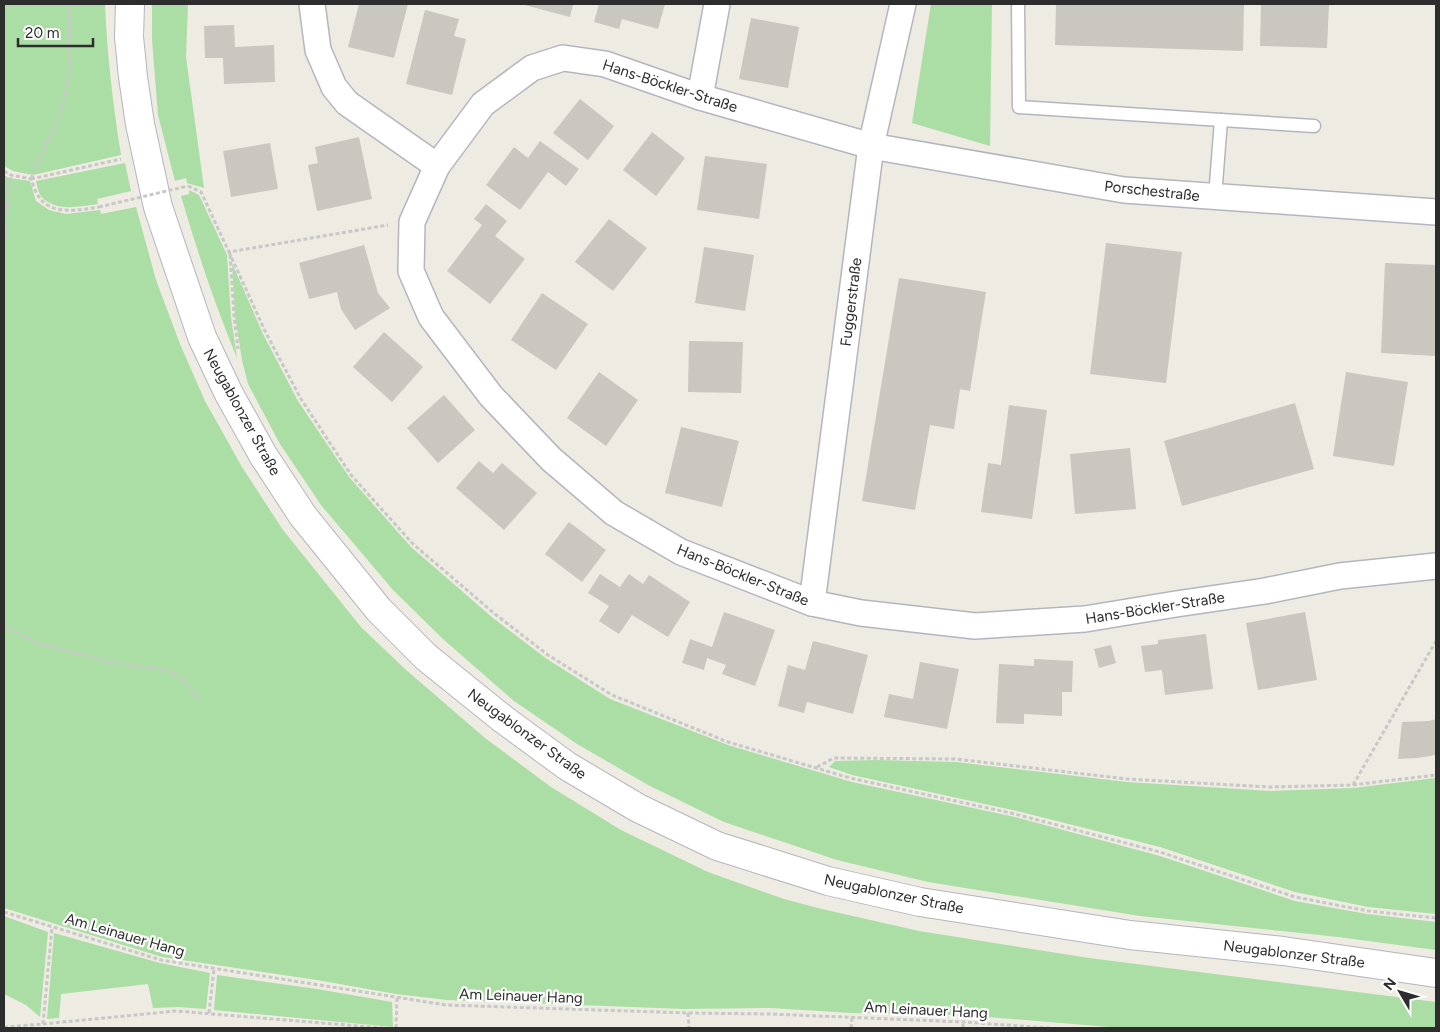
<svg xmlns="http://www.w3.org/2000/svg" width="1440" height="1032" font-family="Figtree,sans-serif">
<style>
.green{fill:#abdea4}
.building{fill:#c9c7c0}
.lines{fill:none;stroke-linecap:round;stroke-linejoin:round}
.lane-casing{stroke:#b5b5bf;stroke-width:15}
.street-casing{stroke:#b5b5bf;stroke-width:28}
.secondary-casing{stroke:#b5b5bf;stroke-width:30}
.path{stroke:#c8c8c8;stroke-width:3;stroke-dasharray:4 2.5;stroke-linecap:butt}
.lane{stroke:#fff;stroke-width:12}
.street{stroke:#fff;stroke-width:25}
.secondary{stroke:#fff;stroke-width:28}
.path-bridge{stroke:#c8c8c8;stroke-width:3;stroke-dasharray:4 2.5;stroke-linecap:butt}
.labels{text-anchor:middle;dominant-baseline:central;stroke-width:4.5;stroke-linejoin:round;paint-order:stroke}
.street-label{font-size:15px;fill:#2d2d2d;stroke:#fff}
</style>
<rect width="100%" height="100%" fill="#edebe2"/>
<g class="green">
<path d="M 4,4 L 105,4 C 107,54 113,105 121,155 L 33,175 L 13,171 L 4,166 Z"/>
<path d="M 152,4 L 188,4 L 186,57 L 204,188 L 187,183 L 186,178 L 175,181 L 158,115 L 152,40 Z"/>
<path d="M 931,4 L 992,4 L 990,146 L 912,123 Z"/>
<path d="M 125,163 L 131,191 L 97,199 L 98,204 C 80,206 55,213 41,196 C 38,192 37,185 36,181 Z"/>
<path d="M 4,175 L 9,178 L 30,181 L 36,201 L 49,210 L 66,214 L 100,210 L 101,214 L 136,207 L 156,280 L 180,344 L 205,401 L 242,467 L 283,530 L 361,627 L 405,669 L 485,738 L 551,787 L 621,830 L 708,872 L 784,899 L 822,909 L 919,931 L 1089,958 L 1436,1002 L 1436,1028 L 1121,1028 L 964,1015 L 851,1013 L 771,1008 L 684,1009 L 447,1000 L 396,994 L 317,980 L 162,957 L 4,908 Z"/>
<path d="M 189,190 L 199,195 L 227,255 L 231,317 L 237,358 C 215,305 197,251 181,196 L 189,194 Z"/>
<path d="M 232,263 L 263,334 L 298,401 L 349,477 L 411,547 L 493,618 L 547,659 L 610,699 L 728,745 L 852,782 L 1015,817 L 1160,856 L 1295,901 L 1367,914 L 1436,922 L 1436,950 L 1338,937 L 1140,916 L 928,882 L 837,860 L 724,822 L 648,785 L 577,744 L 514,701 L 443,639 L 393,590 L 321,505 L 280,444 L 248,384 L 242,360 L 235,316 Z"/>
<path d="M 876,760 L 956,762 L 1127,782 L 1270,791 L 1353,788 L 1436,778 L 1436,914 L 1368,907 L 1295,892 L 1160,847 L 1021,812 L 852,775 L 829,767 L 835,761 Z"/>
<path d="M 4,916 L 48,932 L 40,1017 L 26,1005 L 4,994 Z"/>
<path d="M 54,933 L 160,963 L 210,973 L 206,1009 L 178,1007 L 153,1008 L 148,984 L 61,994 L 59,1018 L 47,1019 Z"/>
<path d="M 217,975 L 317,989 L 392,1002 L 393,1027 L 214,1010 Z"/>
</g>
<g class="building">
<path d="M 359,4 L 374,5 L 375,4 L 408,4 L 394,58 L 348,47 Z"/>
<path d="M 521,4 L 573,4 L 570,17 Z"/>
<path d="M 599,4 L 665,4 L 658,29 L 622,19 L 619,29 L 594,22 Z"/>
<path d="M 1056,4 L 1244,4 L 1243,51 L 1055,45 Z"/>
<path d="M 1261,4 L 1329,4 L 1327,48 L 1260,46 Z"/>
<path d="M 425,10 L 459,19 L 454,36 L 466,39 L 452,95 L 406,84 Z"/>
<path d="M 751,18 L 799,27 L 788,88 L 739,79 Z"/>
<path d="M 234,25 L 235,47 L 274,45 L 275,82 L 224,84 L 223,58 L 205,58 L 204,26 Z"/>
<path d="M 580,99 L 614,126 L 588,160 L 553,133 Z"/>
<path d="M 652,132 L 685,158 L 656,196 L 623,170 Z"/>
<path d="M 359,137 L 372,199 L 317,211 L 308,165 L 318,163 L 315,147 Z"/>
<path d="M 540,141 L 579,169 L 566,186 L 548,172 L 520,210 L 486,185 L 514,147 L 528,158 Z"/>
<path d="M 270,143 L 278,189 L 231,197 L 223,151 Z"/>
<path d="M 705,156 L 767,164 L 759,219 L 697,210 Z"/>
<path d="M 486,204 L 507,221 L 495,236 L 525,259 L 490,304 L 447,271 L 482,225 L 474,219 Z"/>
<path d="M 609,219 L 647,248 L 613,291 L 575,262 Z"/>
<path d="M 1106,243 L 1182,252 L 1166,383 L 1090,374 Z"/>
<path d="M 364,245 L 378,293 L 390,308 L 355,330 L 341,309 L 337,292 L 309,299 L 299,263 Z"/>
<path d="M 704,247 L 754,255 L 745,311 L 695,303 Z"/>
<path d="M 1385,263 L 1436,265 L 1436,356 L 1381,353 Z"/>
<path d="M 899,278 L 986,292 L 970,391 L 960,389 L 954,429 L 930,425 L 915,510 L 862,501 Z"/>
<path d="M 542,293 L 588,324 L 556,370 L 511,340 Z"/>
<path d="M 384,332 L 423,367 L 392,402 L 353,367 Z"/>
<path d="M 689,341 L 743,342 L 741,393 L 688,392 Z"/>
<path d="M 599,372 L 638,400 L 606,446 L 567,418 Z"/>
<path d="M 1346,372 L 1408,382 L 1394,466 L 1333,456 Z"/>
<path d="M 444,395 L 475,430 L 438,463 L 407,428 Z"/>
<path d="M 1295,403 L 1314,469 L 1182,506 L 1164,441 Z"/>
<path d="M 1009,405 L 1047,410 L 1032,519 L 981,512 L 988,463 L 1001,465 Z"/>
<path d="M 681,427 L 739,441 L 722,507 L 665,493 Z"/>
<path d="M 1130,448 L 1136,509 L 1075,514 L 1070,454 Z"/>
<path d="M 479,461 L 493,473 L 502,463 L 537,493 L 504,530 L 456,488 Z"/>
<path d="M 569,522 L 606,550 L 582,582 L 545,554 Z"/>
<path d="M 600,574 L 620,587 L 629,574 L 643,584 L 649,575 L 690,602 L 668,637 L 632,615 L 619,634 L 599,621 L 609,606 L 588,593 Z"/>
<path d="M 724,612 L 775,630 L 755,686 L 722,674 L 726,665 L 707,658 L 704,670 L 682,663 L 690,639 L 712,647 Z"/>
<path d="M 1305,612 L 1317,680 L 1258,690 L 1246,623 Z"/>
<path d="M 1206,634 L 1213,689 L 1165,695 L 1162,670 L 1145,672 L 1141,646 L 1158,644 L 1158,640 Z"/>
<path d="M 813,641 L 868,655 L 853,714 L 807,702 L 804,713 L 778,706 L 788,665 L 805,670 Z"/>
<path d="M 1111,645 L 1116,663 L 1099,668 L 1094,649 Z"/>
<path d="M 1034,659 L 1073,661 L 1072,692 L 1062,692 L 1062,716 L 1024,714 L 1024,724 L 996,723 L 999,664 L 1034,666 Z"/>
<path d="M 920,662 L 959,669 L 947,729 L 884,717 L 889,694 L 913,699 Z"/>
<path d="M 1436,719 L 1436,755 L 1417,758 L 1398,759 L 1402,722 L 1429,721 Z"/>
</g>
<g class="lines">
<g class="lane-casing">
<g id="lane">
<path d="M 1018,4 L 1019,107 L 1314,126"/>
<path d="M 1215,197 L 1221,120"/>
</g>
</g>
<g class="street-casing">
<g id="street">
<path d="M 312,4 L 318,50 L 334,87 L 347,103 L 437,166"/>
<path d="M 700,97 L 717,4"/>
<path d="M 1436,212 L 1124,190 L 871,146 L 700,97 L 605,64 L 563,58 L 532,68 L 483,104 L 437,166 L 412,222 L 411,271 L 431,317 L 491,396 L 551,459 L 614,513 L 681,552 L 812,603 L 861,613 L 975,626 L 1085,619 L 1176,604 L 1265,591 L 1340,576 L 1436,566"/>
<path d="M 812,603 L 871,146 L 903,4"/>
</g>
</g>
<g class="secondary-casing">
<path id="secondary" d="M 130,4 L 129,37 L 133,77 L 140,124 L 158,207 L 202,337 L 229,394 L 263,455 L 303,516 L 379,610 L 426,657 L 503,719 L 567,766 L 638,808 L 717,846 L 828,881 L 920,902 L 1130,935 L 1283,951 L 1436,973"/>
</g>
<g class="path">
<path d="M 4,171 L 11,175 L 31,179 C 33,184 35,192 39,197 C 52,216 80,210 99,207"/>
<path d="M 31,179 L 62,110 L 70,67 L 69,4"/>
<path d="M 31,179 L 121,159"/>
<path d="M 188,186 L 201,192 L 229,252 L 388,225"/>
<path d="M 229,252 L 266,333 L 301,399 L 351,475 L 413,544 L 495,614 L 548,655 L 612,695 L 728,742 L 850,778 L 1015,814 L 1160,852 L 1295,897 L 1368,911 L 1436,918"/>
<path d="M 230,255 L 234,316 L 238,349"/>
<path d="M 4,259 L 7,212 L 11,175"/>
<path d="M 4,626 L 38,643 L 118,664 L 164,669 L 182,678 L 201,702"/>
<path d="M 817,767 L 834,758 L 956,759 L 1127,779 L 1269,787 L 1352,785 L 1436,775"/>
<path d="M 1353,785 L 1436,641"/>
<path d="M 4,912 L 161,960 L 446,1005 L 688,1013 L 770,1014 L 963,1022 L 1049,1028"/>
<path d="M 209,1013 L 214,969"/>
<path d="M 688,1013 L 689,1028"/>
<path d="M 43,1024 L 52,927"/>
<path d="M 4,1027 L 43,1024 L 176,1011 L 383,1028"/>
<path d="M 396,1028 L 397,998"/>
<path d="M 851,1028 L 852,1018"/>
<path d="M 963,1028 L 963,1022"/>
</g>
<use href="#lane" class="lane"/>
<use href="#street" class="street"/>
<use href="#secondary" class="secondary"/>
<path class="path-bridge" d="M 99,207 L 188,186"/>
</g>
<g class="labels">
<g class="street-label">
<text transform="translate(670 86) rotate(18)">Hans-Böckler-Straße</text>
<text transform="translate(1152 191) rotate(6)">Porschestraße</text>
<text transform="translate(851 302) rotate(-83)">Fuggerstraße</text>
<text transform="translate(242 412) rotate(61)">Neugablonzer Straße</text>
<text transform="translate(743 575) rotate(22)">Hans-Böckler-Straße</text>
<text transform="translate(1155 608) rotate(-9)">Hans-Böckler-Straße</text>
<text transform="translate(527 734) rotate(36)">Neugablonzer Straße</text>
<text transform="translate(894 894) rotate(12)">Neugablonzer Straße</text>
<text transform="translate(125 935) rotate(16)">Am Leinauer Hang</text>
<text transform="translate(1294 954) rotate(7)">Neugablonzer Straße</text>
<text transform="translate(521 996) rotate(2)">Am Leinauer Hang</text>
<text transform="translate(926 1010) rotate(3)">Am Leinauer Hang</text>
</g>
</g>
<rect width="1440" height="1032" fill="none" stroke="#2d2d2d" stroke-width="10"/>
<g transform="translate(1400 992) rotate(308)" stroke="#ffffff" stroke-width="4" paint-order="stroke">
<path d="M0-4L9 19L0 12L-9 19Z" fill="#2d2d2d"/>
<text y="-8" font-size="14" font-weight="bold" text-anchor="middle" fill="#2d2d2d">N</text>
</g>
<path d="M18 38v8h75v-8" fill="none" stroke="#2d2d2d" stroke-width="2.5"/>
<text x="25" y="38" font-size="15" fill="#2d2d2d" stroke="#ffffff" stroke-width="4" paint-order="stroke">20 m</text>
</svg>
